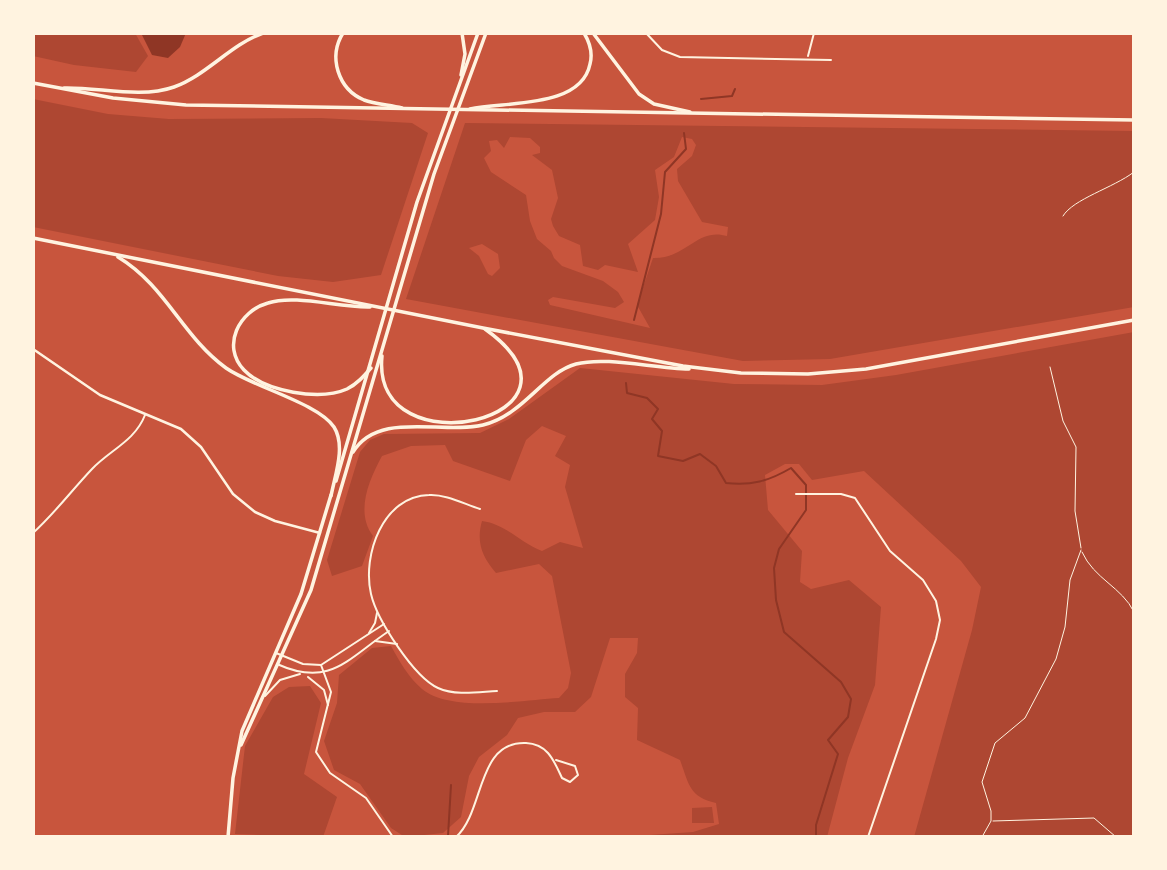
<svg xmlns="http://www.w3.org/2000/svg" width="1167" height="870" font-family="'PT Serif',serif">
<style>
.green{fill:#ae4732;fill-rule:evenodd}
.water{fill:#8f3625}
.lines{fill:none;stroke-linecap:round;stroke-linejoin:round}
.stream{stroke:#8f3625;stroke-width:2}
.path{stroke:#fff3e0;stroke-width:1}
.minor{stroke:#fff3e0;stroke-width:2}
.tertiary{stroke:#fff3e0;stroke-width:2.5}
.primary{stroke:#fff3e0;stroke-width:3.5}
.motorway{stroke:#fff3e0;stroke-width:3.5}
</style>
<rect width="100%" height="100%" fill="#c8553d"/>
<g class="green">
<path d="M 33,33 L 135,33 L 148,56 L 136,72 L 74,65 L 33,56 Z"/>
<path d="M 33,99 L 108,114 L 169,119 L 321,118 L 412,123 L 428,133 L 381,275 L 333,282 L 278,276 L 33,227 Z"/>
<path d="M 465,123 L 1134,131 L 1134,307 L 830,359 L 743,361 L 406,299 ZM 510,137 L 530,138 L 540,147 L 540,153 L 532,155 L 552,170 L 558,198 L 551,219 L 553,226 L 559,236 L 580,245 L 583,266 L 598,270 L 605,265 L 638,272 L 628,244 L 655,220 L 659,197 L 655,170 L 674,157 L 682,137 L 692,139 L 696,145 L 692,156 L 677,169 L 678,181 L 702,222 L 728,227 L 727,236 C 697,227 686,259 653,258 L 637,305 L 650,328 L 550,305 L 548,300 L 553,297 L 615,308 L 624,302 L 618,292 L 603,281 L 562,266 L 554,258 L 551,251 L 537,239 L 530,221 L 526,195 L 491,172 L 484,158 L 491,151 L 489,141 L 497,140 L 504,148 ZM 482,244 L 498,254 L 500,268 L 492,276 L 488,274 L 479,256 L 469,248 Z"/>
<path d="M 1134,332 L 1134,837 L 914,837 L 972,630 L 981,587 L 961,561 L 864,471 L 812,480 L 799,464 L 785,464 L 765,475 L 768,510 L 802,551 L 800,582 L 811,589 L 849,580 L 881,607 L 875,685 L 848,758 L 827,837 L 621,837 L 693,832 L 719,824 L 716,803 C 689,797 689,784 680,760 L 637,740 L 638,708 L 625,697 L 625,674 L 637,653 L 638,638 L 610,638 L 591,697 L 575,712 L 544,712 L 518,718 L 507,735 L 479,757 L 469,776 L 461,817 L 443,833 L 405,837 L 391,828 L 360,784 L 334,770 L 324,741 L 337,703 L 339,675 L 372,648 L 391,646 C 400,662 408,677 422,689 C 451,713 523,700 559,698 L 568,688 L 571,673 L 552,576 L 539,564 L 496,573 C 482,557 476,542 482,521 C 506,524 520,543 542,551 L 560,542 L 583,548 L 565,487 L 570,465 L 555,456 L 566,436 L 542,426 L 526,440 L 510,481 L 453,461 L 445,445 L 411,446 L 382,456 C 369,480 355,512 373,536 L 362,566 L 332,576 L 327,560 L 360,452 L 370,440 L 384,434 L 480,433 L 509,419 L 580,368 L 734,384 L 822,385 L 896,375 Z"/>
<path d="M 310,686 L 321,703 L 304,774 L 337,797 L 323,837 L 235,834 L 245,746 L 273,697 L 289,687 Z"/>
<path d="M 712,807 L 714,823 L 692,823 L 692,808 Z"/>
</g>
<path class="water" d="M 141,33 L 186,33 L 180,47 L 168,58 L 152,55 Z"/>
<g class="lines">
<g class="stream">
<path d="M 701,99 L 732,96 L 735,89"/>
<path d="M 634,320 L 661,214 L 665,172 L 686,149 L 684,133"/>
<path d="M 626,383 L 627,393 L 647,398 L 658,409 L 652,419 L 662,431 L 658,456 L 683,461 L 700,454 L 716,466 L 726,483 C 751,486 769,481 791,468 L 806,485 L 806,510 L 779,549 L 774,568 L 776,600 L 784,632 L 841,682 L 851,699 L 848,717 L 828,740 L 838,754 L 816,825 L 816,837"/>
<path d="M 448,836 L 451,785"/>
</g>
<g class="path">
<path d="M 1063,216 C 1073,199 1113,188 1134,172"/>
<path d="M 1050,367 L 1063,421 L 1076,447 L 1075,511 L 1081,548"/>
<path d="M 1082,552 C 1094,579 1122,587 1134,612"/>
<path d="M 993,821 L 1094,818 L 1116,837"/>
<path d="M 982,837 L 991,821 L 991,811 L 982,782 L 995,743 L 1025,718 L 1056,659 L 1065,627 L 1070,580 L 1081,550"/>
</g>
<g class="minor">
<path d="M 646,33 L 662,50 L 680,57 L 831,60"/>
<path d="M 808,56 L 814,33"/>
<path d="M 796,494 L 841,494 L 855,498 L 890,551 L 923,580 L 936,601 L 940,620 L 936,639 L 868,837"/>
<path d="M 480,509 C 464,504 446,494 429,495 C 383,496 362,555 371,594 C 377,620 414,677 438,688 C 456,696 478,692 497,691"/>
<path d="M 33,533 C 55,513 72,490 92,469 C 110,450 135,441 145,415"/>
<path d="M 369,633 L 375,623 L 377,613"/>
<path d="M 375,641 L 397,644"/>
<path d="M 276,653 L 303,664 L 321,665 L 384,624"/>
<path d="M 277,664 C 330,688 347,659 389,631"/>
<path d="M 321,665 L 331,692 L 316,752 L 330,773 L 366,798 L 393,837"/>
<path d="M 308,677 L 324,690 L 328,705"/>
<path d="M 265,696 L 280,680 L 300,674"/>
<path d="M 456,837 C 485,811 476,741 526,743 C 548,744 554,761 562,778 L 570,782 L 578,775 L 575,766 L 556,760"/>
</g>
<path class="tertiary" d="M 33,349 L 100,395 L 181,429 L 201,447 L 233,494 L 255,512 L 275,521 L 320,533"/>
<g class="primary">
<path d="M 336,481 L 417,202 L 478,33"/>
<path d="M 241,745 L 311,590 L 434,174 L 486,33"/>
<path d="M 228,837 L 233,778 L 242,731 L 301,594 L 331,495"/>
</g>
<g class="motorway">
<path d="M 343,33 C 328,57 338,89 364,100 C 375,104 390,105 402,108"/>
<path d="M 593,33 L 639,94 L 654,104 L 690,112"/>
<path d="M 461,75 L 465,54 L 462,33"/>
<path d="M 33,83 L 113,98 L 186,105 L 1134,120"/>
<path d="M 64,88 C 99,87 140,99 174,87 C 207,75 230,45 263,33"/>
<path d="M 470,109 C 505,101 581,109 590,64 C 593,53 590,43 584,33"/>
<path d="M 33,238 L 483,328 L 683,366 L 741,373 L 808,374 L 866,369 L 1134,320"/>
<path d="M 118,257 C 166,286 182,336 226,368 C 253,387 318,403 334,427 C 346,446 335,475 331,496"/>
<path d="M 370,307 C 339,308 296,294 268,303 C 239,311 221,346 244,370 C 265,392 320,401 347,389 C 357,384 364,376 371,368"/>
<path d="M 382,356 C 370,473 610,418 485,329"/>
<path d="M 353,452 C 379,410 442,435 483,425 C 524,415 543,373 576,364 C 607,356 655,369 689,369"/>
</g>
</g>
<rect width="1167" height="870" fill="none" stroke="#fff3e0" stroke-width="70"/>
</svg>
